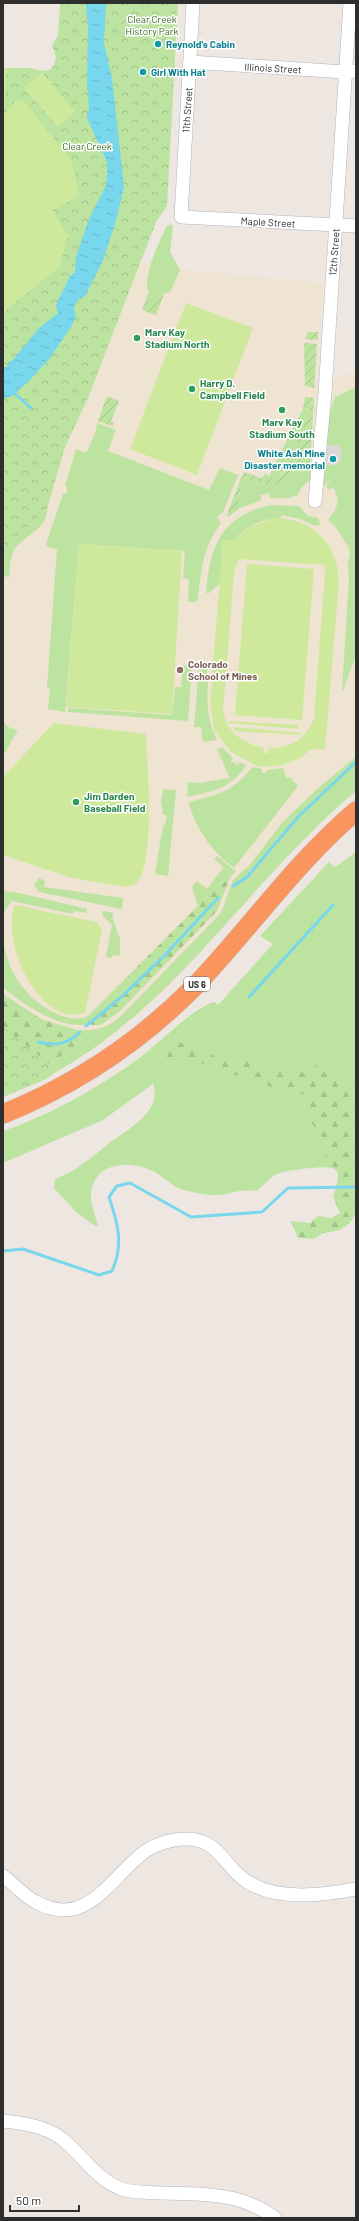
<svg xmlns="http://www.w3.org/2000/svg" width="359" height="2221" font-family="Barlow,sans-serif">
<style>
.education{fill:#efe3d1}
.grass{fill:#bce39f}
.forest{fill:url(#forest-firs)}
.park{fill:url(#park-crowns)}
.garden{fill:url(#garden-furrows)}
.pitch{fill:#cfe99c;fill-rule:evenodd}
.plaza{fill:#dad7d4}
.water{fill:url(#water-ripples)}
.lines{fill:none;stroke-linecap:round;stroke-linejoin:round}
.stream{stroke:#78d7ec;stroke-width:3}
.minor-casing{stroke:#b1b4bd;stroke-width:14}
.highway-casing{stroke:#c4c4c4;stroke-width:20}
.minor{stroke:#fff;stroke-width:13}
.highway{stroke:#fa9560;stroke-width:19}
.culture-dot{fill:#0f9aa8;stroke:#fff;stroke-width:1.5}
.leisure-dot{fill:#2e9e5b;stroke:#fff;stroke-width:1.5}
.education-dot{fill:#8d6e63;stroke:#fff;stroke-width:1.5}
.labels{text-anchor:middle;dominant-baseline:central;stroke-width:3;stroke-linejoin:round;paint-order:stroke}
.shield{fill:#fff;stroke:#6d6d6d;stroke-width:1}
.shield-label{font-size:9px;font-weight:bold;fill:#2e2e2e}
.park-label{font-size:10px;fill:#346b1d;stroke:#fff}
.culture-label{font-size:10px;font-weight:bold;fill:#0d838f;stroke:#fff;text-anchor:start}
.street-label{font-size:10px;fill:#2e2e2e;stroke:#fff}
.leisure-label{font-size:10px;font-weight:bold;fill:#27864d;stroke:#fff;text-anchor:start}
.education-label{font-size:10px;font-weight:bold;fill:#785e54;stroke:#fff;text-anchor:start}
</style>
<defs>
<pattern id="forest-firs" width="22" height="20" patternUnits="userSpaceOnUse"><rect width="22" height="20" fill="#bce39f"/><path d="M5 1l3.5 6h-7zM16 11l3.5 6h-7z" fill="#a2c389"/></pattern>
<pattern id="park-crowns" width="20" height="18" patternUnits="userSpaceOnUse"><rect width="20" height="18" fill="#bce39f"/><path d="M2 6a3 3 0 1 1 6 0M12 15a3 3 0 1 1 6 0" fill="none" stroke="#a2c389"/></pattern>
<pattern id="garden-furrows" width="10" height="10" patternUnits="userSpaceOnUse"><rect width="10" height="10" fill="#bce39f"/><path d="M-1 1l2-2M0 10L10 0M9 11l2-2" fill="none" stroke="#a2c389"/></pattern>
<pattern id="water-ripples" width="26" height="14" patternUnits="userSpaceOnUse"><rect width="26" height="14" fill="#78d7ec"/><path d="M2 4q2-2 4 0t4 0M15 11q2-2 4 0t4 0" fill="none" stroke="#68b9cb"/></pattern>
</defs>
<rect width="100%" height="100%" fill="#eee7e1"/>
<path class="education" d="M 141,262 L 178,269 L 323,283 L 317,385 L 356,371 L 356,791 L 333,810 L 282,861 L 201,952 L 164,991 L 139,1014 L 106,1038 L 58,1071 L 3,1027 L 3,550 L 47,509 L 65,447 L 88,398 Z"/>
<g class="grass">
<path d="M 171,224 L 173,227 L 170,252 L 180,270 L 171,291 L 145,302 L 149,290 L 147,289 C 146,269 158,245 166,227 Z"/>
<path d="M 356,387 L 356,655 L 343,691 L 342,690 L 349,578 L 348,562 L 350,555 L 349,548 L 334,525 L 328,520 C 338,507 341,500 333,487 L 329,490 L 326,486 L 334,476 L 325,485 L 324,483 L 325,464 L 334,465 L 339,462 L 342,455 L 326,445 L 328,419 L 335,397 Z"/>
<path d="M 303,409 L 310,410 C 303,429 290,488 262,479 L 265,473 L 269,476 Z"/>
<path d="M 97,423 L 116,430 L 108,451 L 209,490 L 220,468 L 238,475 L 223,512 L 217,517 L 221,523 C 203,547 201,570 198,599 L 195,602 L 188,602 L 189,579 L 183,578 L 185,551 L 79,544 L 65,712 L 48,709 L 50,688 L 47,688 L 57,549 L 48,547 L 46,544 L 63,494 L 67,493 L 67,487 L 65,486 L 76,449 L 86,453 L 96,431 Z"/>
<path d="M 295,464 L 310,465 L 310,480 L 302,487 L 297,496 L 292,496 L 291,498 L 270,498 L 269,493 L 261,495 L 261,500 L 240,508 L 237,501 L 245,480 L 241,478 L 242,477 C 263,485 284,491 295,464 Z"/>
<path d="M 271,505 L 299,506 L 308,516 L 318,518 L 320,524 L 315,526 L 300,519 L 281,515 L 281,518 C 262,518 245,527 233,541 L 223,540 L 220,583 L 209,593 L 206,593 C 210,546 221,516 271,505 Z"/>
<path d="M 47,509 C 47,530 25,534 15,549 C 10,557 10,567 9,577 L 3,576 L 3,550 Z"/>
<path d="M 183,665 L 192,667 L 188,721 L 68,712 L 68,708 L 172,715 L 175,687 L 181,687 Z"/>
<path d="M 199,668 L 207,668 L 207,674 L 209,675 C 206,697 206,719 217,740 L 203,742 L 201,727 L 194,727 Z"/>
<path d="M 3,722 L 10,728 L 18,730 L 3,756 Z"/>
<path d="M 223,748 L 233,758 L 231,761 L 238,765 L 240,762 L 246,765 C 234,787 211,792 187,797 L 188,782 L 199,783 L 230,778 L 217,749 Z"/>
<path d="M 356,757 L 356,791 C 251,879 179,1002 58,1071 L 49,1065 L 80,1040 L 77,1030 C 94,1031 105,1029 119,1018 L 221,913 L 233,880 L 249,866 L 281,824 L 316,790 Z"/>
<path d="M 252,767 L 262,769 L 262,773 L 266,773 L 267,770 L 283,768 L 286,778 L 290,777 L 298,786 L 234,868 C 209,849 199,832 188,803 C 218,793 232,794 252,767 Z"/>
<path d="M 163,789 L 176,790 L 168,876 L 155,874 L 163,825 L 165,825 L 167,816 L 163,814 L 161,800 Z"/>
<path d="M 356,852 L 356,1178 C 329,1166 331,1166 302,1169 C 274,1173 278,1171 257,1191 C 242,1188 232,1194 218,1195 C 208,1196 197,1193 188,1191 C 174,1189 165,1177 153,1171 C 130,1160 94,1161 91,1194 C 90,1204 96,1217 98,1226 L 95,1226 L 76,1212 L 54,1188 L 55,1179 C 75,1172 92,1157 108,1144 C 126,1130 163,1113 153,1084 L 103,1120 L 3,1163 L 3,1131 C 49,1116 99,1087 138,1059 C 159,1044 191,1009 214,1002 L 218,1005 L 273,944 L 260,936 L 329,862 L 334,867 L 337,866 Z"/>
<path d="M 217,856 L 234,870 L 198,906 L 192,887 L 197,881 L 207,889 L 224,867 L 214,859 Z"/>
<path d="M 39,878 L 45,881 L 44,887 L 123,898 L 122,909 L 39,892 L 34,885 Z"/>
<path d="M 3,891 L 19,893 L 87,909 L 86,913 L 74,911 L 73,914 L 12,901 L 5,910 L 3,922 Z"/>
<path d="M 103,911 L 114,913 L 112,917 L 120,939 L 120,956 L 112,955 L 112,958 L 106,957 L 112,925 L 102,915 Z"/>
<path d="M 3,933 C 4,966 23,997 53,1012 C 66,1018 74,1021 88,1016 L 82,1025 C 53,1026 25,1004 3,988 Z"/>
</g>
<g class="forest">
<path d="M 234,870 L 236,871 L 230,878 L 217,911 L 120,1011 L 101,1025 L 82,1025 L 88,1016 Z"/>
<path d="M 3,994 L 41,1019 L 77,1030 L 80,1040 L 75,1046 L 44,1067 L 3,1038 Z"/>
<path d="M 165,1043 L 181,1043 L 207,1051 L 217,1058 L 229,1062 L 245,1061 L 263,1064 L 272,1070 L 308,1072 L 320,1061 L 326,1061 C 334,1071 347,1078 356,1087 L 356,1213 L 350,1223 L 340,1230 L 323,1233 L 314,1239 L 298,1238 L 291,1221 L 310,1223 L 318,1216 L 331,1218 L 340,1213 L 333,1197 L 337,1185 L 338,1173 L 325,1158 C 331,1141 316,1129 306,1116 L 306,1096 C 294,1089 280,1091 267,1085 C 262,1082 258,1078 254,1076 L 245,1077 L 214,1071 L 207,1064 L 197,1063 L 192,1057 L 165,1058 L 151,1067 L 141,1067 Z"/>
</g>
<g class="park">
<path d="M 60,3 L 178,3 L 167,206 L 156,222 L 88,398 L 65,447 L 47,509 L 3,550 L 3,68 C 11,68 20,68 28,68 C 41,70 54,77 56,56 L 52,46 L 58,35 Z"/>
<path d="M 3,1027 L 58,1071 L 44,1080 L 3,1097 Z"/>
</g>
<g class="garden">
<path d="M 164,294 L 156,315 L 142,310 L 145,302 Z"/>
<path d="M 308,332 L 318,332 L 318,340 L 305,339 Z"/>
<path d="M 304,343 L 317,344 L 314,388 L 305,386 Z"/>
<path d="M 107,396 L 119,401 L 111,421 L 114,422 L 113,426 L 98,421 Z"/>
<path d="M 305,397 L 314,398 L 310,465 L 295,464 C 283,492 265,485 242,477 L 244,472 L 266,480 L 281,475 L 288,468 L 310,410 L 303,409 Z"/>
<path d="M 241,478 L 245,480 L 237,500 L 240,508 L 228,517 L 227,515 Z"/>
</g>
<g class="pitch">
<path d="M 3,68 L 7,68 L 4,112 L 3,112 Z"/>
<path d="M 42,73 L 75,111 L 58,127 L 24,88 Z"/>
<path d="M 16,100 L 24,101 L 72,161 L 79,195 L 53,210 L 68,236 L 59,268 L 9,307 L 3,314 L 3,116 Z"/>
<path d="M 186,303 L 253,328 L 197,475 L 130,449 Z"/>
<path d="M 275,518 C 313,518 338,544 339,582 L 325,750 L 311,749 L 300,758 L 283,765 L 264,767 L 255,765 L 231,752 L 214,730 L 210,703 L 223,540 L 233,541 L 249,527 ZM 238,559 L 324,565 L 325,573 L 314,718 C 307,739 291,748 269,748 L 268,753 L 264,753 L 264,748 C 243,743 227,733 223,711 L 234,574 Z"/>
<path d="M 79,544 L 182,551 L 172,714 L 66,707 Z"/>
<path d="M 247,564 L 314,569 L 302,720 L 235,715 Z"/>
<path d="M 228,721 L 299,725 L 298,729 L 228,723 Z"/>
<path d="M 54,723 L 146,734 C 147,763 157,869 134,885 L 125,887 L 72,878 L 3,855 L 3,777 Z"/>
<path d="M 235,727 L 301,733 L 301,735 L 234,731 Z"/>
<path d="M 15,905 L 97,922 L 102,929 L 85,1013 C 39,1028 0,941 15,905 Z"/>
</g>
<path class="plaza" d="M 326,445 L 339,445 L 342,454 L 340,462 L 334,465 L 325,464 Z"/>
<path class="water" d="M 86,3 L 106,3 L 104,43 L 112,78 L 124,187 L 117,217 L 103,261 L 85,296 L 78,300 L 74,307 L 76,317 L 71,327 L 50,358 L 29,381 L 12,396 L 3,399 L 3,368 L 8,366 L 8,362 L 12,361 L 39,328 L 58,313 L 56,305 L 70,276 L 75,272 L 76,257 L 89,219 L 106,185 L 107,173 L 107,162 L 87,118 L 89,106 L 87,85 L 88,28 Z"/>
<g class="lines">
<g class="stream">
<path d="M 13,392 L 31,408"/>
<path d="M 233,886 L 247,877 L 299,816 L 356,762"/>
<path d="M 249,997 L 333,905"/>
<path d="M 86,1026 L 119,999 L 164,956 L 218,898"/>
<path d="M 38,1042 C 55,1046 67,1045 80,1032"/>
<path d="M 3,1251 L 23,1249 L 99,1275 L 112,1271 C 124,1244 118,1224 109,1197 L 117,1186 L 130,1183 L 191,1217 L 262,1212 L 288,1188 L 356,1187"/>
</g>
<g class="minor-casing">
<g id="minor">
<path d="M 193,3 L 181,217 L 356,226"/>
<path d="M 190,62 L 345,72 L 356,71"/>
<path d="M 315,501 L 325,393 L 350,3"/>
<path d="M 3,1876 C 14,1884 24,1896 36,1902 C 88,1931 112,1874 147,1850 C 157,1844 172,1839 184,1839 C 221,1838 223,1868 249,1883 C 280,1901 323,1895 356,1889"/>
<path d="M 3,2121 C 23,2123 44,2126 61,2138 C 82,2154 96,2180 122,2189 C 134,2193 148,2192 161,2193 C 201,2194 241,2192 275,2218"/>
</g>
</g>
<g class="highway-casing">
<path id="highway" d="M 3,1114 C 75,1085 141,1041 196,985 C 250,928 296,862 356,811"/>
</g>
<use href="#minor" class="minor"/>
<use href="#highway" class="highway"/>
</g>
<g class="culture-dot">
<circle cx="158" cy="44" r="4"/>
<circle cx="143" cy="72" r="4"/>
<circle cx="333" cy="459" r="4"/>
</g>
<g class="leisure-dot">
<circle cx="137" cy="338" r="4"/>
<circle cx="192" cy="389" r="4"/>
<circle cx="282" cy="410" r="4"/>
<circle cx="76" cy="802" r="4"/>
</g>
<circle class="education-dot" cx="180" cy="670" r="4"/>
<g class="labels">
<rect class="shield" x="184" y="977" width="26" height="14" rx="3"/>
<g class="shield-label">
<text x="197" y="984">US 6</text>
</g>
<g class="park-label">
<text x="152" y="19">Clear Creek<tspan x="152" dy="12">History Park</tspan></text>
<text x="87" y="146">Clear Creek</text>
</g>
<g class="culture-label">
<text x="166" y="44">Reynold's Cabin</text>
<text x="151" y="72">Girl With Hat</text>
<text x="325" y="453" text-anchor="end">White Ash Mine<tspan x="325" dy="12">Disaster memorial</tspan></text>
</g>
<g class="street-label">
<text transform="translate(273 68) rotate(3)">Illinois Street</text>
<text transform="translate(187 110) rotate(-86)">11th Street</text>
<text transform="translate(268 222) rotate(3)">Maple Street</text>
<text transform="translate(334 252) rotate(-86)">12th Street</text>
</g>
<g class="leisure-label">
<text x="145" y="332">Marv Kay<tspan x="145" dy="12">Stadium North</tspan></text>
<text x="200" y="383">Harry D.<tspan x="200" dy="12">Campbell Field</tspan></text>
<text x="282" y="422" text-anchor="middle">Marv Kay<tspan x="282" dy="12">Stadium South</tspan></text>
<text x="84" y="796">Jim Darden<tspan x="84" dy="12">Baseball Field</tspan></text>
</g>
<g class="education-label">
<text x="188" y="664">Colorado<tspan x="188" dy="12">School of Mines</tspan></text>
</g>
</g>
<rect width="359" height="2221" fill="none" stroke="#2e2e2e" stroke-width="8"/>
<path d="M10 2205v6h69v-6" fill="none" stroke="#2e2e2e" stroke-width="2"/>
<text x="16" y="2205" font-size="12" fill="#2e2e2e" stroke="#ffffff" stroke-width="3" paint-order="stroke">50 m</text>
</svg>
